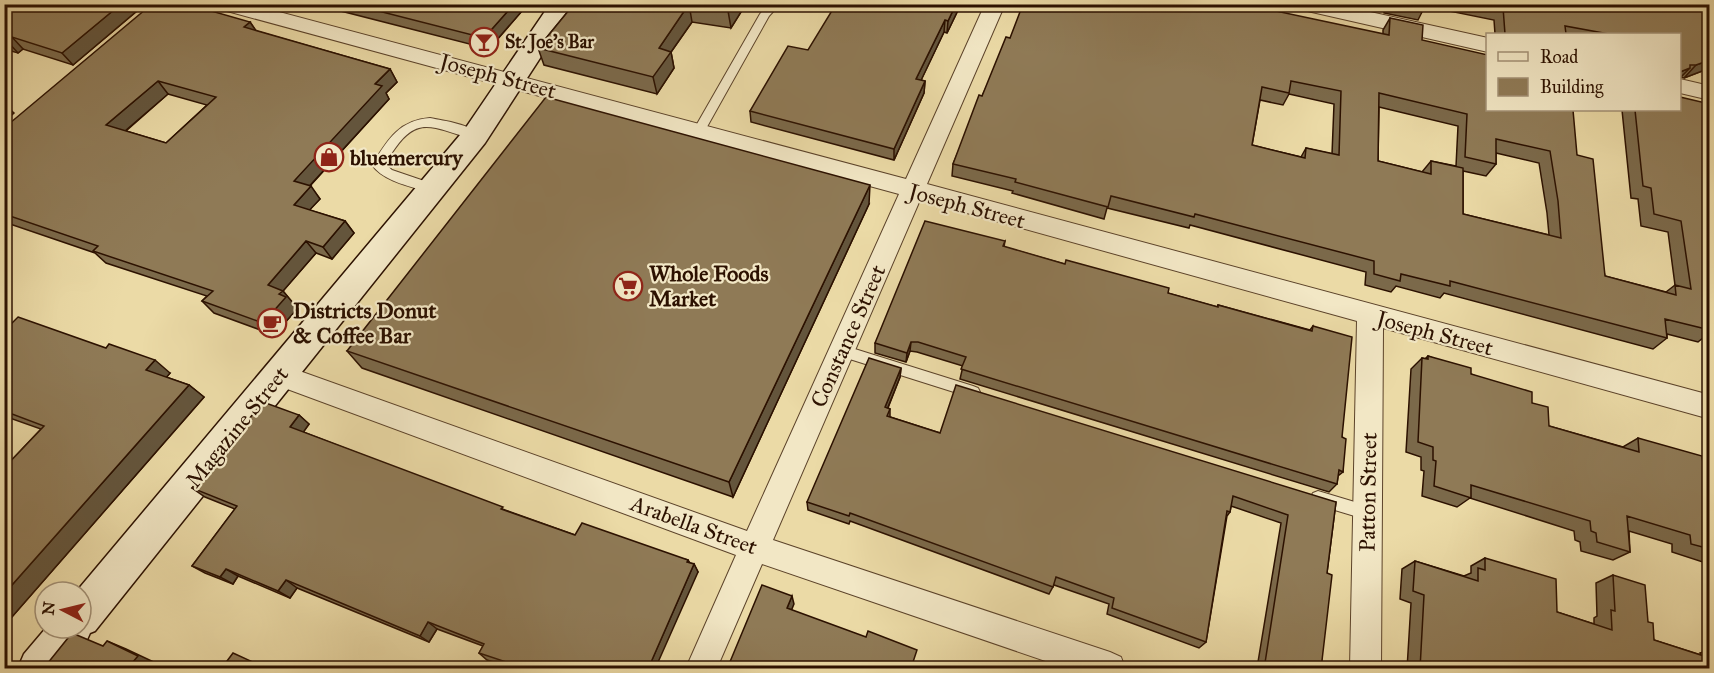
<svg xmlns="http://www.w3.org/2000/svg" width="1714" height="673" font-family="'IM FELL Great Primer',serif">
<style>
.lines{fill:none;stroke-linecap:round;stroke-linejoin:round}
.lane-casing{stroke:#5c432a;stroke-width:2}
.street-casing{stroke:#5c432a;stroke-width:2}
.secondary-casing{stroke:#2c1100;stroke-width:3}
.lane{fill:#f2e7c5;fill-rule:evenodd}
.street{fill:#f2e7c5;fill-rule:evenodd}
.secondary{fill:#f2e7c5;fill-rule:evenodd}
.wall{fill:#7b694a;stroke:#2c1100;stroke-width:1.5;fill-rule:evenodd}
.shaded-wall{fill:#64553c;stroke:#2c1100;stroke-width:1.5}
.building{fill:#8f7a56;stroke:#2c1100;stroke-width:1.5;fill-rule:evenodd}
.labels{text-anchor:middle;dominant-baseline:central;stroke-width:4.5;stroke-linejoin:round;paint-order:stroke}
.far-poi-label{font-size:18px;font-weight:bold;fill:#2c1100;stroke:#f2e7c5;text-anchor:start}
.street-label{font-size:22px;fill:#2c1100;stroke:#f2e7c5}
.poi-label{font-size:22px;font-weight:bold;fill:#2c1100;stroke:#f2e7c5;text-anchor:start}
</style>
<rect width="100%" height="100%" fill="#ebdaa6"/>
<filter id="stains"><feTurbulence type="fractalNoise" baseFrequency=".00333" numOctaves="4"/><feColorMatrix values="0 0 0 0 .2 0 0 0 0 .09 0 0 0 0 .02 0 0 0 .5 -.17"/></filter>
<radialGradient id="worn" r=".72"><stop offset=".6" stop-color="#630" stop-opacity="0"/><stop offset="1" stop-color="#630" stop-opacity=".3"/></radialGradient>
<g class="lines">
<g class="lane-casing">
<g id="lane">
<path d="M 768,4 L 780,4 L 769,16 L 703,134 L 695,134 L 693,131 L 760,14 Z"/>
<path d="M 430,118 C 445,121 470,124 481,136 L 475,140 C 426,125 415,113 385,164 L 392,170 L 436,185 L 438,188 L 436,191 L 432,193 C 413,187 384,182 372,165 L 374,162 C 388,139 400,120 430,118 Z"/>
<path d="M 842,345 L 973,386 L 978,388 L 980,392 L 978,396 L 973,398 L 837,355 L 835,351 L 837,347 Z"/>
<path d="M 1318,491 L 1368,506 L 1373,508 L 1376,513 L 1373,518 L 1368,520 L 1318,505 L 1313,503 L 1310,498 L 1313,493 Z"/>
</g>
</g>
<g class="street-casing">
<g id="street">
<path d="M 214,4 L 249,4 L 906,179 L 985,4 L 1005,4 L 927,184 L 1710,395 L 1710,419 L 1383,328 L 1381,668 L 1350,668 L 1357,321 L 920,200 L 773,540 L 1110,652 L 1121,657 L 1125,668 L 1066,668 L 762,564 L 717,668 L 686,668 L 736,555 L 271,383 L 267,375 L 271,367 L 280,364 L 747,531 L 899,194 L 216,8 Z"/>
<path d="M 1294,4 L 1334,4 L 1488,38 L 1488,52 L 1303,10 Z"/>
<path d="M 1691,4 L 1710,4 L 1710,26 L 1703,25 Z"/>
<path d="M 1680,79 L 1710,86 L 1710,100 L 1680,93 Z"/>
</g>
</g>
<g class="secondary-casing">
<path id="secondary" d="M 550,4 L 575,4 L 485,143 L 95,631 L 90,633 L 86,642 L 64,668 L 18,668 L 24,654 L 46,628 L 81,628 L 81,592 L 76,592 L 465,129 Z"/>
</g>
<use href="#lane" class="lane"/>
<use href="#street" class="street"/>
<use href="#secondary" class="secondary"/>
</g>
<g class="wall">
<path d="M 4,4 L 134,4 L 138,10 L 73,65 L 23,49 L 18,53 L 4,49 Z"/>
<path d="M 334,4 L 528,4 L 489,49 L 337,10 Z"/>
<path d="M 574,4 L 746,4 L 731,28 L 692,22 L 671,52 L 674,68 L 657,94 L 544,65 L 538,48 Z"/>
<path d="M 961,4 L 947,33 L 944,32 L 921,80 L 925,81 L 924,93 L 894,160 L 751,122 L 750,111 L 808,50 Z"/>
<path d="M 1385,4 L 1686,4 L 1710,68 L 1684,78 L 1681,77 L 1680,78 L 1680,34 L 1495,34 L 1494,20 L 1425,6 L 1418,20 L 1384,13 Z"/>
<path d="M 1390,18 L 1577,155 L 1605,276 L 1666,292 L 1675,285 L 1668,232 L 1641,226 L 1638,199 L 1631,198 L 1622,110 L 1680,110 L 1710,104 L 1710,339 L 1704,337 L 1698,342 L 1667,334 L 1667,338 L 1653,349 L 1444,293 L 1440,298 L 1396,286 L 1391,292 L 1365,285 L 1366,272 L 1190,225 L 1189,228 L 1107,208 L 1104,219 L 1012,193 L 1013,191 L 952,176 L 953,164 L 982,96 L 1010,38 L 1383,34 L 1383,30 ZM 1289,94 L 1334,104 L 1332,154 L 1306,148 L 1301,157 L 1252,145 L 1260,100 L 1283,105 ZM 1379,107 L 1458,126 L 1456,166 L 1431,161 L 1422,172 L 1378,161 ZM 1496,153 L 1539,163 L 1547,213 L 1549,235 L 1463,214 L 1463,171 L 1486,176 L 1496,164 Z"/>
<path d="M 250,22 L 256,31 L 390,69 L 397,82 L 386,93 L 389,99 L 310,186 L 320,199 L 309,210 L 345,221 L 354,233 L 332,259 L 316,253 L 283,291 L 293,303 L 292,303 L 297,309 L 274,335 L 214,313 L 202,301 L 207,296 L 106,263 L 95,253 L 4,222 L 4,128 ZM 168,94 L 207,105 L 166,143 L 126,131 Z"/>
<path d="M 869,204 L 733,497 L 362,368 L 347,351 Z"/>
<path d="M 1005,241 L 1004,247 L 1217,307 L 1218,305 L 1310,330 L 1313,326 L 1342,437 L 1343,472 L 1338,476 L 1337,484 L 1329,492 L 960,379 L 963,366 L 917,352 L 910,351 L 906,362 L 875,353 L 875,343 Z"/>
<path d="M 4,325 L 170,373 L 166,377 L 189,385 L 204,397 L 4,626 L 4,468 L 41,429 L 4,416 Z"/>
<path d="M 1428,356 L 1471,374 L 1532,403 L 1549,426 L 1623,447 L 1638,438 L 1704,471 L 1710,472 L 1710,572 L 1704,571 L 1703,562 L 1672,552 L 1672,544 L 1629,531 L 1630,552 L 1613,560 L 1581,551 L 1580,542 L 1575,540 L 1574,531 L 1470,498 L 1457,507 L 1422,496 L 1424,471 L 1421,470 L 1421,457 L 1406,452 L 1411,369 L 1422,358 L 1425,359 Z"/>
<path d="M 901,368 L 900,377 L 888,408 L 890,409 L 890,417 L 940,433 L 1336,502 L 1327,573 L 1321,669 L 1257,668 L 1281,523 L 1231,506 L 1230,512 L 1227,516 L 1206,642 L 1199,648 L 1107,614 L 1109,604 L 1054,585 L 1049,594 L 850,521 L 849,524 L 808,510 L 807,502 Z"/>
<path d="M 299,415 L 309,424 L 303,432 L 505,510 L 575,535 L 688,560 L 690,563 L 694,564 L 698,572 L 510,667 L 487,660 L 479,653 L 483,646 L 437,629 L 429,642 L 297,588 L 290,598 L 238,576 L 233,584 L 205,573 L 192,566 L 235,509 L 205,497 L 192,488 Z"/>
<path d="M 1485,558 L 1557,612 L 1594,624 L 1594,618 L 1597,616 L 1596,583 L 1613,575 L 1648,622 L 1654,640 L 1701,655 L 1700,653 L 1710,650 L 1710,669 L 1407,669 L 1411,603 L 1400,599 L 1402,569 L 1415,561 L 1464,576 L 1471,573 L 1471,566 Z"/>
</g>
<g class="shaded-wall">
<path d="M 121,4 L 134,4 L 138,10 L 73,65 L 62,53 Z"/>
<path d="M 514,4 L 528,4 L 489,49 L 484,38 Z"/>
<path d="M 689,4 L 692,22 L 671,52 L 674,68 L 657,94 L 653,77 L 659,48 Z"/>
<path d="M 733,4 L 746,4 L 731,28 L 728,11 Z"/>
<path d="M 956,4 L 961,4 L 947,33 L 948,21 Z"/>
<path d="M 945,20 L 944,32 L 916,91 L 916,79 Z"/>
<path d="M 250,22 L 259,35 L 244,27 Z"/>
<path d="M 12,37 L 23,49 L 18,53 L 7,41 Z"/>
<path d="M 1710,60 L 1710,68 L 1684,78 L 1696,65 Z"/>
<path d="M 1690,68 L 1680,78 L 1680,72 Z"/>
<path d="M 390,69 L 397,82 L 386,93 L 389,99 L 303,193 L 294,181 L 375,84 Z"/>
<path d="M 158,81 L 168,94 L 118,137 L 106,125 Z"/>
<path d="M 925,81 L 924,93 L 894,160 L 894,149 Z"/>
<path d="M 4,104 L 14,113 L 4,122 Z"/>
<path d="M 870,185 L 869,204 L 733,497 L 729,482 Z"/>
<path d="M 311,186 L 320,199 L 303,217 L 294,205 Z"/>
<path d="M 345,221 L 354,233 L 332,259 L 323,247 Z"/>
<path d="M 306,241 L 316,253 L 283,291 L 293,303 L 292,303 L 297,309 L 274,335 L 263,323 L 268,285 Z"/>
<path d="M 911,342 L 910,351 L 906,362 L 907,353 Z"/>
<path d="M 155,360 L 170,373 L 162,383 L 146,370 Z"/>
<path d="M 901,368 L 900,377 L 884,417 L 885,407 Z"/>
<path d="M 189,385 L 204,397 L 4,626 L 4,594 Z"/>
<path d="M 299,415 L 309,424 L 300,437 L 290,427 Z"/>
<path d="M 694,564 L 698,572 L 655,669 L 648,669 Z"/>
<path d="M 226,569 L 238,576 L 233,584 L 220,577 Z"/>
<path d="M 286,580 L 297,588 L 290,598 L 278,591 Z"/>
<path d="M 792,596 L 794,604 L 789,616 L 787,608 Z"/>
<path d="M 428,622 L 437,629 L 429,642 L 420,636 Z"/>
<path d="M 107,641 L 126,649 L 156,663 L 152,669 L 143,669 L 132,663 Z"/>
</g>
<g class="building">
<path d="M 4,4 L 121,4 L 62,53 L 12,37 L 7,41 L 4,40 Z"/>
<path d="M 152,4 L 187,4 L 250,22 L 244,27 L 390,69 L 375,84 L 382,86 L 294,181 L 311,186 L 294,205 L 345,221 L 323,247 L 306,241 L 268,285 L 283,291 L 279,294 L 286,297 L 263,323 L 202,301 L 213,291 L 93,251 L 98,246 L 4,214 L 4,128 ZM 158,81 L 216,97 L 166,143 L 106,125 Z"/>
<path d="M 351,4 L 514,4 L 484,38 Z"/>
<path d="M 574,4 L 689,4 L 659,48 L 671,52 L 653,77 L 538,48 Z"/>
<path d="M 689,4 L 733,4 L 728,11 Z"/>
<path d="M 836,4 L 956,4 L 948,21 L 945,20 L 916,79 L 925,81 L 894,149 L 750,111 L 788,46 L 808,50 Z"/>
<path d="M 1023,4 L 1243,4 L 1389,35 L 1390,18 L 1423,25 L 1422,40 L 1488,55 L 1488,110 L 1573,110 L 1577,155 L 1593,159 L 1605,276 L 1676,295 L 1675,285 L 1691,289 L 1681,221 L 1654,214 L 1651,188 L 1643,186 L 1635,110 L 1680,110 L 1680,97 L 1710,104 L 1710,330 L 1665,319 L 1667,338 L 1450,281 L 1450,286 L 1401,274 L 1400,281 L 1374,274 L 1374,261 L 1195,214 L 1194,217 L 1111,196 L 1108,207 L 1015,182 L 1016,179 L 953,164 L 979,95 L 982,96 L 1006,37 L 1010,38 ZM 1291,81 L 1341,91 L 1339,155 L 1306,148 L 1305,158 L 1252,145 L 1262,87 L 1289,93 ZM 1379,93 L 1467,114 L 1465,157 L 1496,164 L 1496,139 L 1550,151 L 1558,201 L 1561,238 L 1463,214 L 1463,168 L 1431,161 L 1431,174 L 1378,161 Z"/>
<path d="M 1412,4 L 1426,4 L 1425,7 Z"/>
<path d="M 1491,4 L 1686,4 L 1706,8 L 1710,15 L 1710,60 L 1696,65 L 1690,65 L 1690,68 L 1680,72 L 1680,34 L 1609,34 L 1565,26 L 1566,34 L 1505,34 L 1503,7 Z"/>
<path d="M 546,97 L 870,185 L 729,482 L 347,351 Z"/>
<path d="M 925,221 L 1005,241 L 1003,246 L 1065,264 L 1066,260 L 1169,288 L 1168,293 L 1218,307 L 1218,305 L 1312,331 L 1313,326 L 1352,337 L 1342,437 L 1346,439 L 1343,472 L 1339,470 L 1337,484 L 961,369 L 966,357 L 918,342 L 911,342 L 907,353 L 875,343 Z"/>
<path d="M 18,317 L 106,348 L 109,344 L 155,360 L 146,370 L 189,385 L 4,594 L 4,468 L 44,426 L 4,411 L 4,325 L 9,326 Z"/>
<path d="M 1428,356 L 1471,368 L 1471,374 L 1532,392 L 1532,403 L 1548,407 L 1549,426 L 1639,452 L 1638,438 L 1702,456 L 1704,471 L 1710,472 L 1710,549 L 1691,544 L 1690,535 L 1627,516 L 1630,552 L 1597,542 L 1596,533 L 1591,531 L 1590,521 L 1471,485 L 1471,498 L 1434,486 L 1436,461 L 1433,460 L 1433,447 L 1418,442 L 1422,358 L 1428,359 Z"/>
<path d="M 869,358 L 901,368 L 885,407 L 890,409 L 887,416 L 940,433 L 956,385 L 1336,502 L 1327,573 L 1332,575 L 1321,669 L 1281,669 L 1265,663 L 1288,515 L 1233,496 L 1230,512 L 1227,511 L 1206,642 L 1112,608 L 1114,598 L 1056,577 L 1053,587 L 850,513 L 849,516 L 807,502 Z"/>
<path d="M 263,402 L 299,415 L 290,427 L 503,507 L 501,509 L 575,535 L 582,523 L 688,560 L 687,562 L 694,564 L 648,669 L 509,669 L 512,664 L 479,653 L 484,644 L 428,622 L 420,636 L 286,580 L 278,591 L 226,569 L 220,577 L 192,566 L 237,506 L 192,488 Z"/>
<path d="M 1485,558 L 1556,579 L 1557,612 L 1612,630 L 1611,610 L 1615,611 L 1613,575 L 1645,585 L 1648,622 L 1653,623 L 1654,640 L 1710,658 L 1710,669 L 1473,669 L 1465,666 L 1465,669 L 1420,669 L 1424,595 L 1413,591 L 1415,561 L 1478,581 L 1478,568 L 1485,570 Z"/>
<path d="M 762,585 L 792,596 L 787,608 L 866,637 L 868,631 L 917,650 L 912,665 L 921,669 L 727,669 Z"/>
<path d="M 72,633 L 103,646 L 107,641 L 138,656 L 132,663 L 143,669 L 43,669 Z"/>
<path d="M 233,653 L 268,669 L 221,669 Z"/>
</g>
<defs>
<g id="bar-ring" transform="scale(1.5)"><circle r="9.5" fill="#f2e7c5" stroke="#8f2418" stroke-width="1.5"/><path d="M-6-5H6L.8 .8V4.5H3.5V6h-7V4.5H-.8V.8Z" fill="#8f2418"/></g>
<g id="shop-ring" transform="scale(1.5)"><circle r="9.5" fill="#f2e7c5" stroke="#8f2418" stroke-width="1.5"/><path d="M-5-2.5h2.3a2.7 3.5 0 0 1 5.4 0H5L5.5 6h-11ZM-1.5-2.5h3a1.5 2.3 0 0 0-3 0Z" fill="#8f2418"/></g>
<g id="supermarket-ring" transform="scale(1.5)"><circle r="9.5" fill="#f2e7c5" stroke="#8f2418" stroke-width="1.5"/><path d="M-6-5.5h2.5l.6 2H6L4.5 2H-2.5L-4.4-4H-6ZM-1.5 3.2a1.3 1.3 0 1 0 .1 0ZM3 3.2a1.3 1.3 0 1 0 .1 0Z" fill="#8f2418"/></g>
<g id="cafe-ring" transform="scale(1.5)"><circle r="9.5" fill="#f2e7c5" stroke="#8f2418" stroke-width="1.5"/><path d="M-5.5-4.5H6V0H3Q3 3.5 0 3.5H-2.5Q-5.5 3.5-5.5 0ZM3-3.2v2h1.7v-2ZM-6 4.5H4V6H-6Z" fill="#8f2418"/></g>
</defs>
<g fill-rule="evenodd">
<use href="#bar-ring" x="484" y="42"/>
<use href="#shop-ring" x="329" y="157"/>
<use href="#supermarket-ring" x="628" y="286"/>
<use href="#cafe-ring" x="272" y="323"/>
</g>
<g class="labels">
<g class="far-poi-label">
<text x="505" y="42">St. Joe's Bar</text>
</g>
<g class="street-label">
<text transform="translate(498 76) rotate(15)">Joseph Street</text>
<text transform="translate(967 206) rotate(15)">Joseph Street</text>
<text transform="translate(1435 333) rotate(15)">Joseph Street</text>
<text transform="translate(848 336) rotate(-66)">Constance Street</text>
<text transform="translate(237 427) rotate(-51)">Magazine Street</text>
<text transform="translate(1368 492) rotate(-89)">Patton Street</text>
<text transform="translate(694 525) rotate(20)">Arabella Street</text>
</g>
<g class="poi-label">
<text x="350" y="157">bluemercury</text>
<text x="649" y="273">Whole Foods<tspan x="649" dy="25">Market</tspan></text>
<text x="293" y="310">Districts Donut<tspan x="293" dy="25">&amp; Coffee Bar</tspan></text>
</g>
</g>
<rect width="1714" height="673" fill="none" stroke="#ebdaa6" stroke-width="24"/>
<rect x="6" y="6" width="1702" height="661" fill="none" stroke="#2c1100" stroke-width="3"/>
<rect x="12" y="12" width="1690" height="649" fill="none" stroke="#2c1100" stroke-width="1.5"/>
<rect x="1486" y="33" width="195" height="78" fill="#f2e7c5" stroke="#a39176" stroke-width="1.5"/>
<rect x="1498" y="52" width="30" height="9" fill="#f2e7c5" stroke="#a39176" stroke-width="1.5"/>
<text x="1540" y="63" font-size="18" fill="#2c1100">Road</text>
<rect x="1498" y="78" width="30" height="18" fill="#8f7a56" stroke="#a39176" stroke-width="1.5"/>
<text x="1540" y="93" font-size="18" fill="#2c1100">Building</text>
<g transform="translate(63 610) rotate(277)"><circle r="28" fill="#f2e7c5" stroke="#a39176" stroke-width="1.5"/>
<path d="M0-4.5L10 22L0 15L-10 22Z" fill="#8f2418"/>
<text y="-9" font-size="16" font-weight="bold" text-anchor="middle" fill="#2c1100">N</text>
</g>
<rect width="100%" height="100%" filter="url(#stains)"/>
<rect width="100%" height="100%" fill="url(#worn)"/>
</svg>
